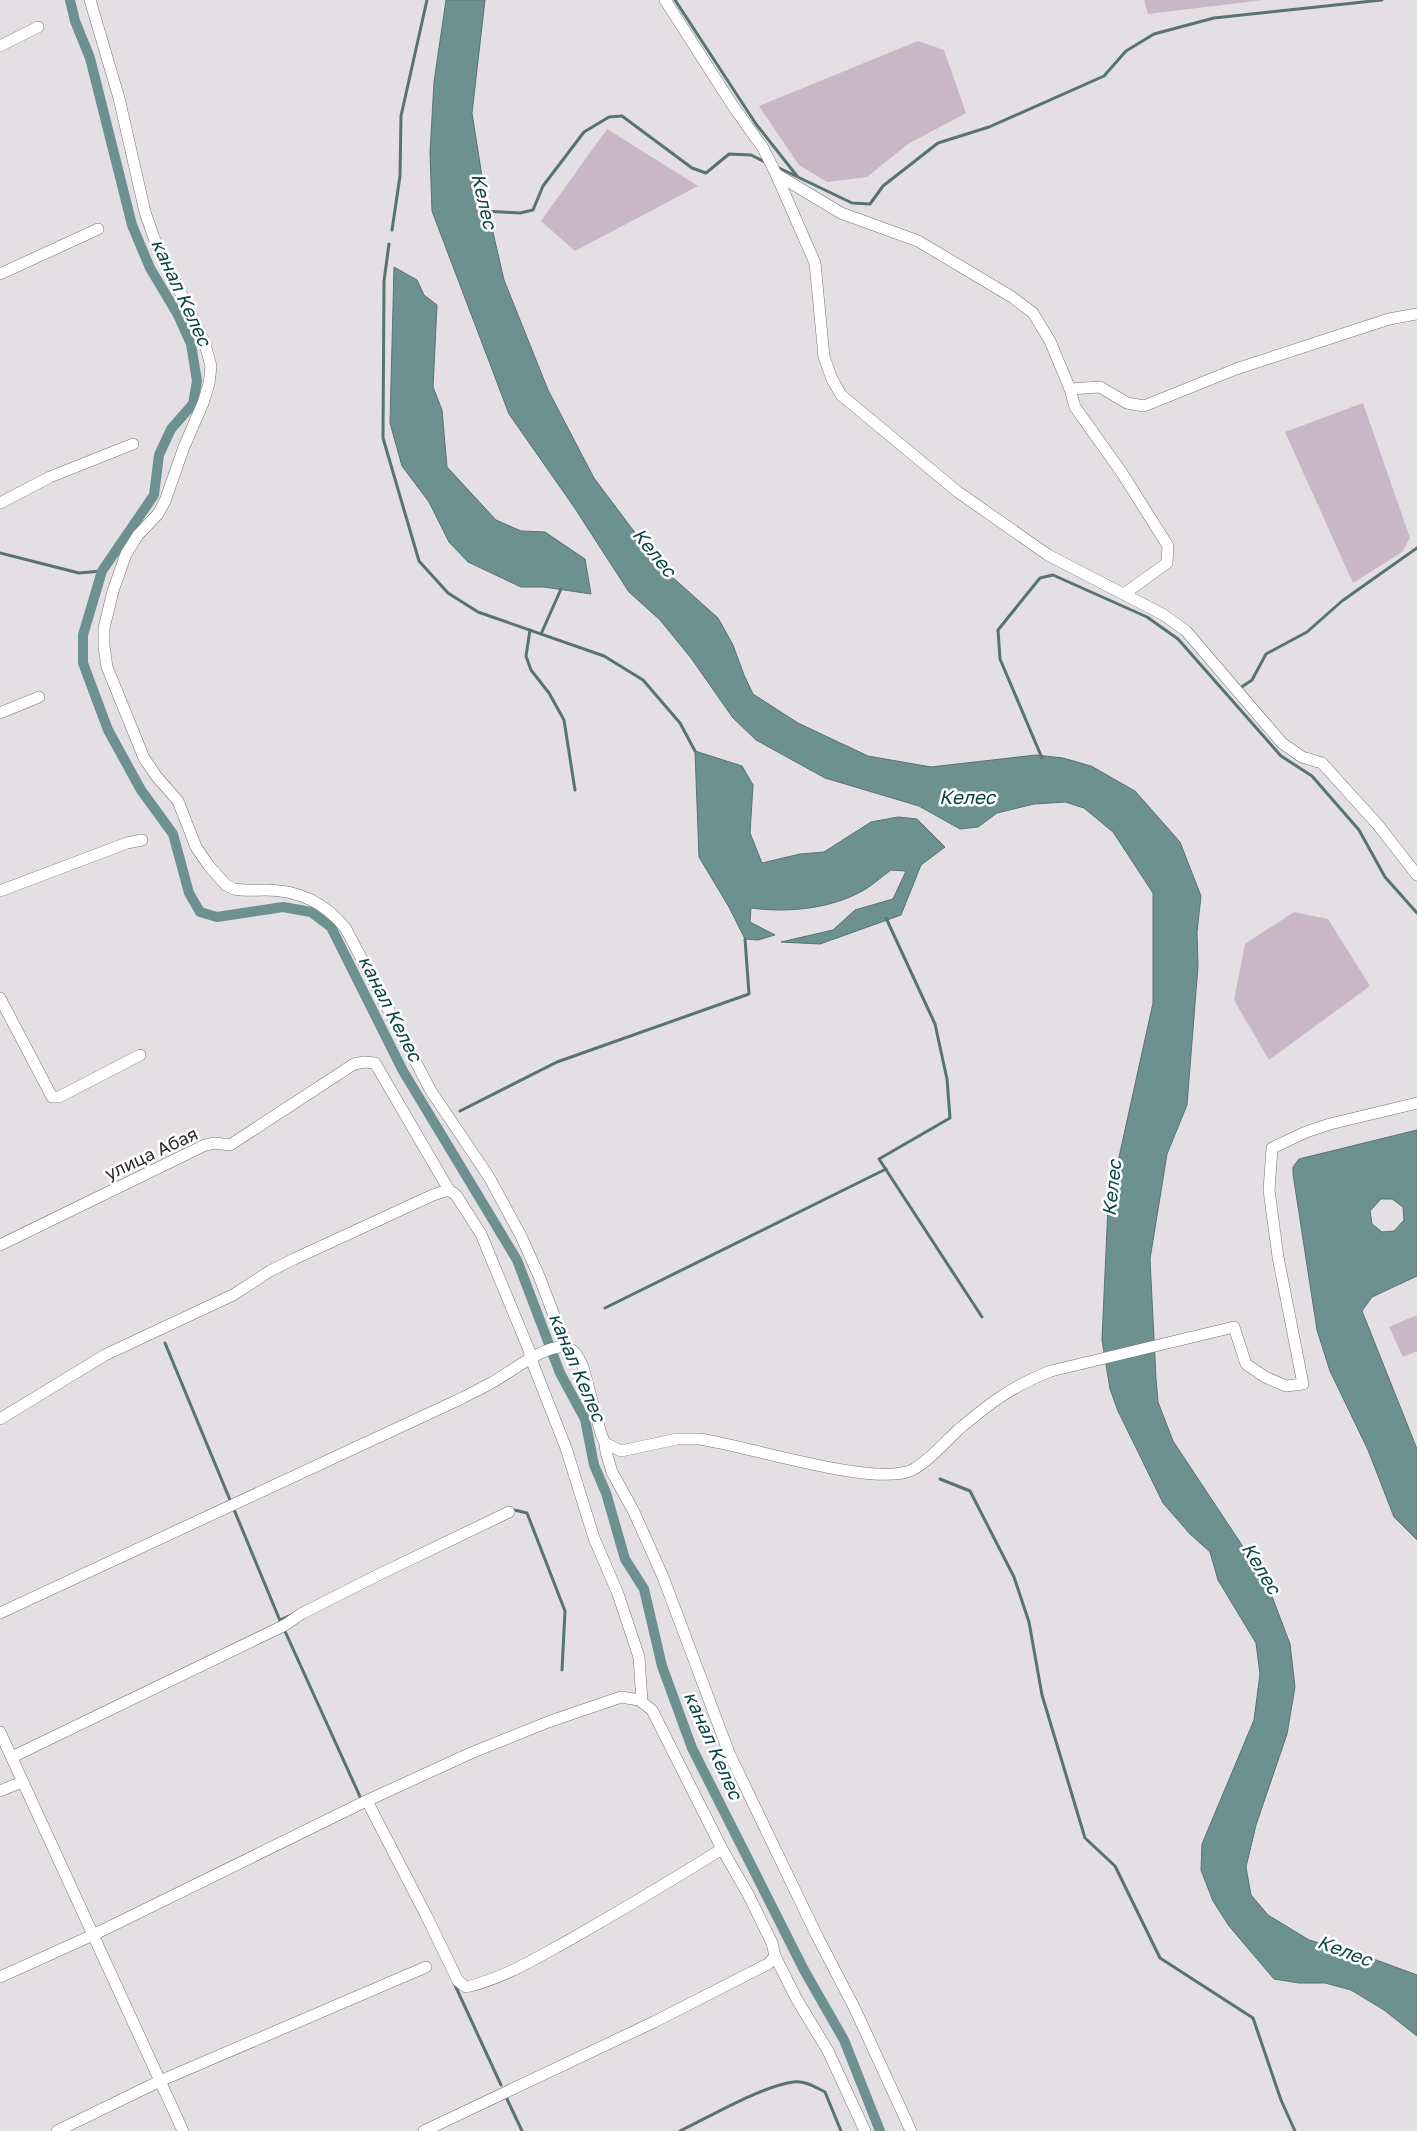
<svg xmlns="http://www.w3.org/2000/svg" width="1417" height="2131" font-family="'Golos Text',sans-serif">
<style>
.green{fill:#c9b7c6}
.water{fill:#6c918f;stroke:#597372;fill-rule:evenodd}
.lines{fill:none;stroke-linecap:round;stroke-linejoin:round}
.stream{stroke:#597372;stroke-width:3}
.canal{stroke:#6c918f;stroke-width:10}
.minor-casing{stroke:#777477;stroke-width:12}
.minor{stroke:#fff;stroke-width:11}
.labels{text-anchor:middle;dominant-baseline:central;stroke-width:5;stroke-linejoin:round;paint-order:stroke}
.street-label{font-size:18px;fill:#2e2d2e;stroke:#fff}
.water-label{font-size:19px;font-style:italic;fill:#0a4544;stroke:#fff}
</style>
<rect width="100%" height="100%" fill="#e3dfe2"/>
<g class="green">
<path d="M 1144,0 L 1263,0 L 1148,14 Z"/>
<path d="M 918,41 L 944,50 L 966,113 L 908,144 L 867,177 L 827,182 L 799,165 L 759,106 Z"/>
<path d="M 607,129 L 698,186 L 575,251 L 541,221 Z"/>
<path d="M 1363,403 L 1410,538 L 1402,552 L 1353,583 L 1285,432 Z"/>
<path d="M 1294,912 L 1328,919 L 1370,986 L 1269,1060 L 1234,1000 L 1245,944 Z"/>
<path d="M 1417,1315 L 1417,1351 L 1403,1357 L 1389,1327 Z"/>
</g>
<g class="water">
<path d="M 446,0 L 485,0 L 472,113 L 486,202 L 504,280 L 548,390 L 594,478 L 660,566 L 718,618 L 733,645 L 744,675 L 753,694 L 798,723 L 868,756 L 931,767 L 1036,755 L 1063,758 L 1091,766 L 1135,791 L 1180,842 L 1201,896 L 1197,932 L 1198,966 L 1187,1105 L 1167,1154 L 1150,1259 L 1156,1379 L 1158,1402 L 1173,1441 L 1267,1583 L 1290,1644 L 1295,1687 L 1287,1734 L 1256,1825 L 1246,1867 L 1251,1895 L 1268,1915 L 1309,1940 L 1360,1954 L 1417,1975 L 1417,2036 L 1384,2010 L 1351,1990 L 1325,1983 L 1299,1983 L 1274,1979 L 1229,1926 L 1213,1901 L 1201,1870 L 1202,1844 L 1254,1720 L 1260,1674 L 1256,1643 L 1218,1580 L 1210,1552 L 1190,1534 L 1163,1503 L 1118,1411 L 1110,1389 L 1102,1340 L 1108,1207 L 1153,1003 L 1153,893 L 1113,832 L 1084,808 L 1065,802 L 1034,804 L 997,813 L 978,827 L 960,829 L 919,806 L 825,778 L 756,740 L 733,718 L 691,658 L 660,620 L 629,592 L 574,507 L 509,414 L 432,211 L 430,153 L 434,82 Z"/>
<path d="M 394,267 L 417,280 L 424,295 L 437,305 L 433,387 L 442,410 L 447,467 L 496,520 L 521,531 L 545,532 L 585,559 L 591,594 L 544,587 L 521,587 L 468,562 L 449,542 L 429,502 L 402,466 L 390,423 Z"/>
<path d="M 695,751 L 742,766 L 753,785 L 750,833 L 762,863 L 800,854 L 824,852 L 871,822 L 898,817 L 917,819 L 945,847 L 921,865 L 901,915 L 820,944 L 781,942 L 833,930 L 855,910 L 893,899 L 906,871 L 891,870 C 882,876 873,885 864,890 C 831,909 788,913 751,908 L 750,922 L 775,935 L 758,940 L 745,939 L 729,907 L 699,857 Z"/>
<path d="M 1417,1130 L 1417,1276 L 1372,1297 L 1362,1311 L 1417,1449 L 1417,1540 L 1394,1517 L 1368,1450 L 1330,1371 L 1317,1330 L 1293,1174 L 1293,1167 L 1299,1159 ZM 1381,1199 L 1392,1199 L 1403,1207 L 1404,1220 L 1394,1231 L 1382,1232 L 1372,1224 L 1370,1211 Z"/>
</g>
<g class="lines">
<g class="stream">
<path d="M 675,0 L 756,124 L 797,176"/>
<path d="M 777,167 L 852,203 L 870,204 L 883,186 L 938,143 L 989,127 L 1104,76 L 1126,51 L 1154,34 L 1214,18 L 1382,0"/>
<path d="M 484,211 L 520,213 L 533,210 L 543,186 L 584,132 L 609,117 L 622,116 L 692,168 L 706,173 L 729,154 L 751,155 L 767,163"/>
<path d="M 392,230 L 400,176 L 401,116 L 427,0"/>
<path d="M 389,244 L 384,281 L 383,438 L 419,561 L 448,593 L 478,612 L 604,656 L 643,680 L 680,723 L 695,751"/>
<path d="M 0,553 L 79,573 L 102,571"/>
<path d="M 530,630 L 526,656 L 531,670 L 549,693 L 564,720 L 575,790"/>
<path d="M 541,634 L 561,589"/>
<path d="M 1240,688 L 1252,680 L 1266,654 L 1307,632 L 1342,601 L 1417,548"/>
<path d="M 1042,758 L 1000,659 L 998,630 L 1040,578 L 1053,575 L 1147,617 L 1178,639 L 1281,756 L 1312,776 L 1359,830 L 1385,877 L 1417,913"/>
<path d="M 886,918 L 935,1024 L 947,1079 L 950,1118 L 879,1159 L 982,1317"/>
<path d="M 460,1111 L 557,1062 L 749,994 L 745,939"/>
<path d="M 605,1308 L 886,1169"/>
<path d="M 165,1343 L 281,1623"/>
<path d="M 940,1479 L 970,1491 L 1014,1577 L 1029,1622 L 1042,1695 L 1085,1838 L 1115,1866 L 1160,1958 L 1253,2018 L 1281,2100 L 1295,2131"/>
<path d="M 510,1509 L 527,1513 L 565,1611 L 562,1670"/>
<path d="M 280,1620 L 291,1615"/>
<path d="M 284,1629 L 362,1801"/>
<path d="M 454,1983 L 501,2085"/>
<path d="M 507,2099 L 522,2131"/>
<path d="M 680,2131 C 711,2116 760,2087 793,2082 C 804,2080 815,2087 825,2092 L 841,2131"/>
</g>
<path class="canal" d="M 70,0 L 75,21 L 90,58 L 132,225 L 150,268 L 178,315 L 191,344 L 197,381 L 193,404 L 171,429 L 159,455 L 154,495 L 102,571 L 83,635 L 83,663 L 108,730 L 141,790 L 173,834 L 189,893 L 200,912 L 217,917 L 283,907 L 311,912 L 331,927 L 403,1071 L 517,1260 L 560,1373 L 585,1419 L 594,1465 L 606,1493 L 625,1559 L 644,1589 L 662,1666 L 692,1748 L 804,1970 L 844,2040 L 880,2131"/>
<g class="minor-casing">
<g id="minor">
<path d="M 90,0 L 119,98 L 145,212 L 154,238 L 204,341 L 211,366 L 209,384 L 203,403 L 184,447 L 165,501 L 158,514 L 138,535 L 126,554 L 113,591 L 104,628 L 104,646 L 107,667 L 144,758 L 157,777 L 178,801 L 196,847 L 209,866 L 226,885 L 234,889 C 244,891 254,890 265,890 C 298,890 325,902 346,929 L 431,1091 L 489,1177 L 521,1236 L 539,1276 L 566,1347"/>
<path d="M 665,0 L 733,106 L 763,148 L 776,174 L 815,263 L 824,357 L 832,379 L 841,395 L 958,492 L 1048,555 L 1164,615 L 1186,631 L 1282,743 L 1302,757 L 1322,763 L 1378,825 L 1417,875"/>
<path d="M 0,46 L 38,27"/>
<path d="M 776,174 L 841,213 L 918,241 L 1012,297 L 1033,313 L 1050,341 L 1070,389 L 1075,407 L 1122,473 L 1168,546 L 1167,563 L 1124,594"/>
<path d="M 0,274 L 98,229"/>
<path d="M 1070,389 L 1100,387 L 1127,403 L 1144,406 L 1236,369 L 1389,319 L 1417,314"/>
<path d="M 0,503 L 50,477 L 133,444"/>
<path d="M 0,713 L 39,697"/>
<path d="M 0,891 L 127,843 L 142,840"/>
<path d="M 0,998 L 52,1097 L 59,1097 L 140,1055"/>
<path d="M 0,1245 L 205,1145 L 215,1143 L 230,1145 L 354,1064 L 364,1062 L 375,1063 L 449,1190 L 456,1195 L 481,1234 L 529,1350 L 531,1359 L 566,1448 L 594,1538 L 618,1594 L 639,1657 L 642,1702"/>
<path d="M 0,1419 L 105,1355 L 233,1295 L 270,1271 L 294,1259 L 433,1195 L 449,1190"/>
<path d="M 605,1443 L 606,1452 L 612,1472 L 634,1512 L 663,1577 L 729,1753 L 816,1934 L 855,2009 L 911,2131"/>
<path d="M 0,1613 L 458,1400 C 470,1394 482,1388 493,1382 C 511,1372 545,1344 566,1347 C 575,1349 579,1359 583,1367 L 601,1434 L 605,1443 L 621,1451 L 677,1439 L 699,1439 C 745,1445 875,1488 912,1470 C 929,1461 944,1443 958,1430 C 990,1403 1012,1386 1051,1371 L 1234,1327 L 1246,1364 L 1265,1377 L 1286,1386 L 1303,1384 L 1278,1257 L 1269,1190 L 1272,1148 L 1306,1132 L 1330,1124 L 1417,1103"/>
<path d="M 0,1732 L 183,2131"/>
<path d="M 12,1757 L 285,1625 L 301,1614 L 380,1574 L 509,1512"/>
<path d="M 0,1791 L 22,1782"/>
<path d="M 367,1801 L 427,1917 L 458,1981 L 466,1987 C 503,1979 538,1957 571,1939 C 622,1910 672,1880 722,1849"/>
<path d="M 0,1977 L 93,1935 L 364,1802 L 471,1753 L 548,1722 L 621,1697 L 639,1700 L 652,1710 L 722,1849 L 748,1894 L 772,1943 L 775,1956 L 796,1998 L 828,2051 L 865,2131"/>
<path d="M 57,2131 L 160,2081 L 426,1967"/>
<path d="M 424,2131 L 654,2022 L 768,1964 L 775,1956"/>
</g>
</g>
<use href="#minor" class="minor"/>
</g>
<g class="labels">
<g class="street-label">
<text transform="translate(151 1153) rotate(-25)">улица Абая</text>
</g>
<g class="water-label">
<text transform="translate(485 201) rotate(77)">Келес</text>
<text transform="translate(182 292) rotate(65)">канал Келес</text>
<text transform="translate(655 552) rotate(51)">Келес</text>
<text x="967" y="796">Келес</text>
<text transform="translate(391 1008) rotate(63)">канал Келес</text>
<text transform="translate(1111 1188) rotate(-84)">Келес</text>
<text transform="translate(578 1367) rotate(67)">канал Келес</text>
<text transform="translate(1262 1568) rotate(59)">Келес</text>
<text transform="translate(714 1745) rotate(66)">канал Келес</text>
<text transform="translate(1345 1950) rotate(21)">Келес</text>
</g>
</g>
</svg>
